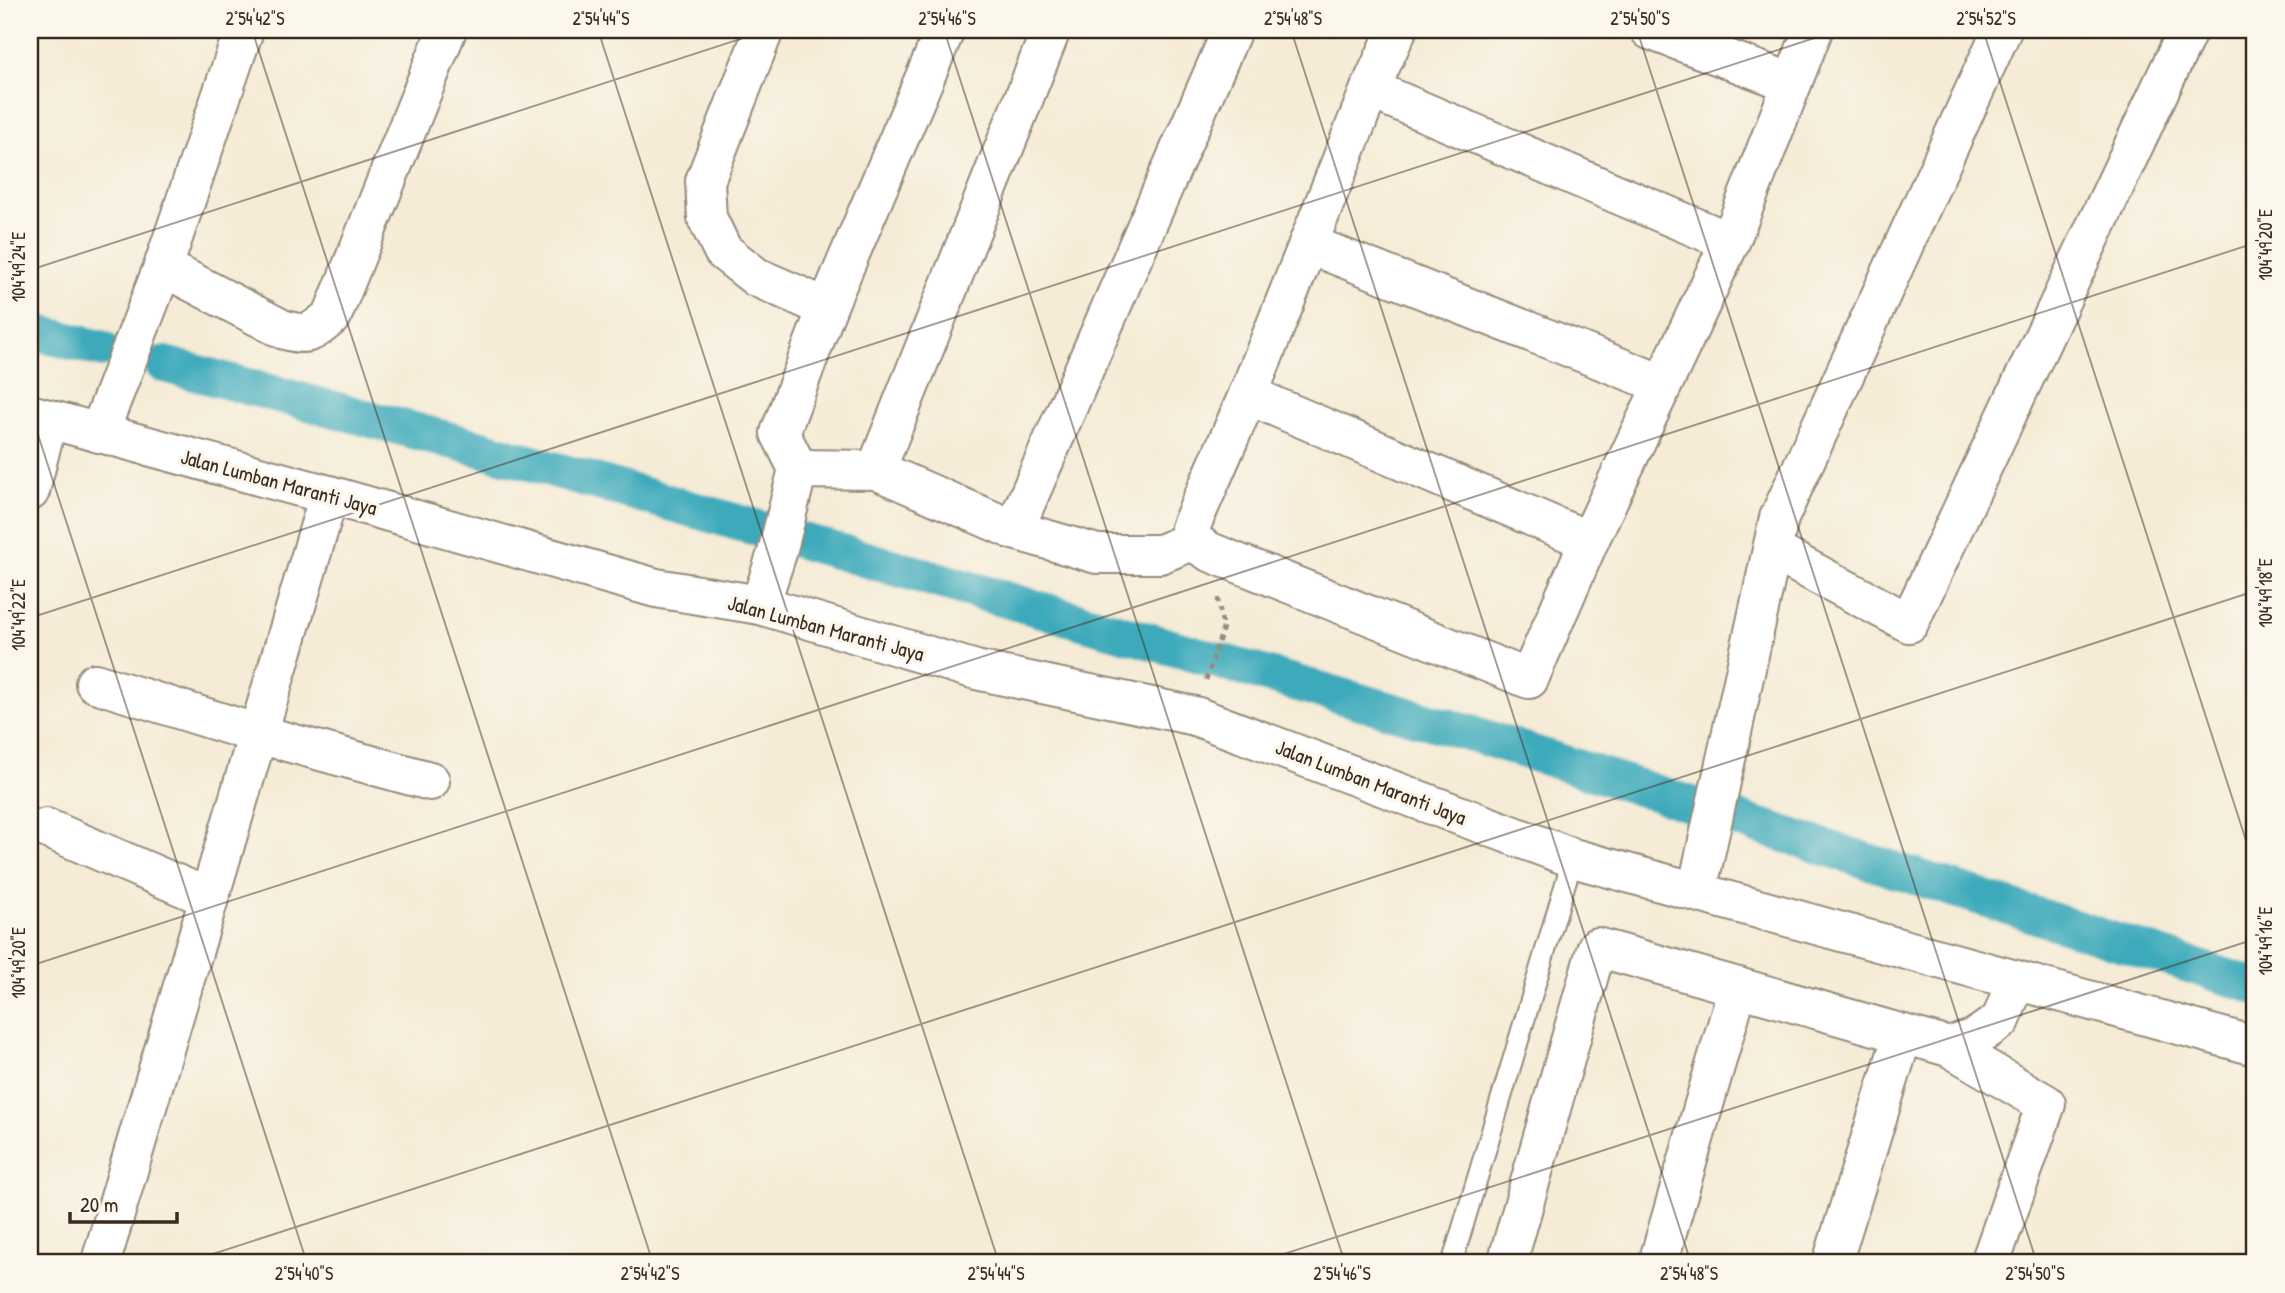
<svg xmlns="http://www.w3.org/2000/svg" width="2285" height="1293" font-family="'Patrick Hand',sans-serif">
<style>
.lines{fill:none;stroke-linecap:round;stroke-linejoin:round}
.canal{stroke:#3caabb;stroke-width:37}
.service-casing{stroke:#988a7a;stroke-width:23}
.minor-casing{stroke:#988a7a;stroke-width:42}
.path{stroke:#988a7a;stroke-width:4.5;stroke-dasharray:5 5;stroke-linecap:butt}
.service{stroke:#fff;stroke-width:19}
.minor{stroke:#fff;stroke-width:38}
.ticks{fill:none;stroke:#3b2a1e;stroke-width:2;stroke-opacity:0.45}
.labels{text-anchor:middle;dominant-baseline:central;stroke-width:7;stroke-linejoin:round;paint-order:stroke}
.street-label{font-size:21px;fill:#3b2a1e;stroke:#fbf7ec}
.neatline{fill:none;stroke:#3b2a1e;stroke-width:2.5}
.ticks-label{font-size:18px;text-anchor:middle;fill:#3b2a1e}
</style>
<rect width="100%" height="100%" fill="#fbf7ec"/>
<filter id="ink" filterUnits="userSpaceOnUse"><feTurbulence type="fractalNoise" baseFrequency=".0143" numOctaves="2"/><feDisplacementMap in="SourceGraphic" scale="14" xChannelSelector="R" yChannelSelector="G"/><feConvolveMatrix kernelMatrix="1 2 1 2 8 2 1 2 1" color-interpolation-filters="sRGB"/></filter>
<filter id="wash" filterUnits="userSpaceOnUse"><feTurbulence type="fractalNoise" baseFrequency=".00686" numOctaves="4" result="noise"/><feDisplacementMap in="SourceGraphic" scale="28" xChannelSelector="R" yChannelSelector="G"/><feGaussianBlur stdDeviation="1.57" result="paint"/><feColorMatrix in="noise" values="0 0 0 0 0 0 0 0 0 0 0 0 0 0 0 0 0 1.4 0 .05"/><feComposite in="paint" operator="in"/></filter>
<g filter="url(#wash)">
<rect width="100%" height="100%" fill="#f5ebd6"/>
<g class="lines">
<g class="canal">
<path d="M 30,331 L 102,349"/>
<path d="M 163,364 L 479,448 L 1473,734 L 2255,986"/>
</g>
</g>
</g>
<g filter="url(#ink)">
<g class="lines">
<g class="service-casing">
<path id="service" d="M 1452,1263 L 1573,858"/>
</g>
<g class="minor-casing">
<g id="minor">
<path d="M 764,30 L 705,181 L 707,218 L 723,251 L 756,277 L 827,308"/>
<path d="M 1397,30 L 1370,89 L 1248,395 L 1190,528 L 1192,541 L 1210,552 L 1529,679 L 1589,541 L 1730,242 L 1813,30"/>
<path d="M 1650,30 L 1792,83"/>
<path d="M 1370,89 L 1730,242"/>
<path d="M 1308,244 L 1662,384"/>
<path d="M 163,267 L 282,329 C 309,337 311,333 332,316 L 447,30"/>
<path d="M 1248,395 L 1589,541"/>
<path d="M 30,414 L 329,495 L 656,588 L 760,605 L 976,670 L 1195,716 L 1573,858 L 2255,1046"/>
<path d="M 99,433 L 163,267 L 244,30"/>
<path d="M 798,469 L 876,470 L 1014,530 L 1097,554 L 1160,554 L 1192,541"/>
<path d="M 876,470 L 1051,30"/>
<path d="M 30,491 L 48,419"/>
<path d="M 1014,530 L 1232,30"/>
<path d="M 1772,550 L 1909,623 L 2188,30"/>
<path d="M 760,605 L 777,553 L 798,469 L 780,433 L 827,308 L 945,30"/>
<path d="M 95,683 L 258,734 L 430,781"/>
<path d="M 46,828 L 209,898"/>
<path d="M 1697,891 L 1779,518 L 2002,30"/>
<path d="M 1949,1047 L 2046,1104 L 1990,1263"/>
<path d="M 102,1258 L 329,495"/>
<path d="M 1507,1263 L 1597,947 L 1949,1047 L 1975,1038 L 2001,1020 L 2016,980"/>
<path d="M 1658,1263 L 1738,987"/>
<path d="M 1832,1263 L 1903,1034"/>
</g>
</g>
<path class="path" d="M 1206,680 L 1223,628 L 1217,594"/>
<use href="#service" class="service"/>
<use href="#minor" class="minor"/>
</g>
</g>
<path class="ticks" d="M 252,30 L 653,1263M 598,30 L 999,1263M 944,30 L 1345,1263M 1291,30 L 1691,1263M 1637,30 L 2037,1263M 1983,30 L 2255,868M 30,270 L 768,30M 30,410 L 307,1263M 30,618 L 1839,30M 30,966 L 2255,243M 185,1263 L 2255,591M 1256,1263 L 2255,939"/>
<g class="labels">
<g class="street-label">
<text transform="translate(279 482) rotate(15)">Jalan Lumban Maranti Jaya</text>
<text transform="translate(826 628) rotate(15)">Jalan Lumban Maranti Jaya</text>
<text transform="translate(1371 782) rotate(21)">Jalan Lumban Maranti Jaya</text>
</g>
</g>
<rect width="2285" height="1293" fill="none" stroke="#fbf7ec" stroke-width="77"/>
<path d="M70 1212v10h107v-10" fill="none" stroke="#3b2a1e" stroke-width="3.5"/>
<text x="80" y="1212" font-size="21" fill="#3b2a1e" stroke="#fbf7ec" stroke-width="5" paint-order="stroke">20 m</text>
<rect x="38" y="38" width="2208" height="1216" class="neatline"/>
<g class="ticks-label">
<text x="255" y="25">2°54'42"S</text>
<text x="601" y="25">2°54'44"S</text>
<text x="947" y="25">2°54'46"S</text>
<text x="1293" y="25">2°54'48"S</text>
<text x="1640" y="25">2°54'50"S</text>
<text x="1986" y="25">2°54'52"S</text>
<text transform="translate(2266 245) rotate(-90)" y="6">104°49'20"E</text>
<text transform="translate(19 267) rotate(-90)" y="6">104°49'24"E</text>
<text transform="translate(2266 593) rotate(-90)" y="6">104°49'18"E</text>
<text transform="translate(19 615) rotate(-90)" y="6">104°49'22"E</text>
<text transform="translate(2266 941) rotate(-90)" y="6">104°49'16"E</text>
<text transform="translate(19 963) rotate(-90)" y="6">104°49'20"E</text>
<text x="304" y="1280">2°54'40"S</text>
<text x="650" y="1280">2°54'42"S</text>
<text x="996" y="1280">2°54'44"S</text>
<text x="1342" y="1280">2°54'46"S</text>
<text x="1689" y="1280">2°54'48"S</text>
<text x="2035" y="1280">2°54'50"S</text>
</g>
</svg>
